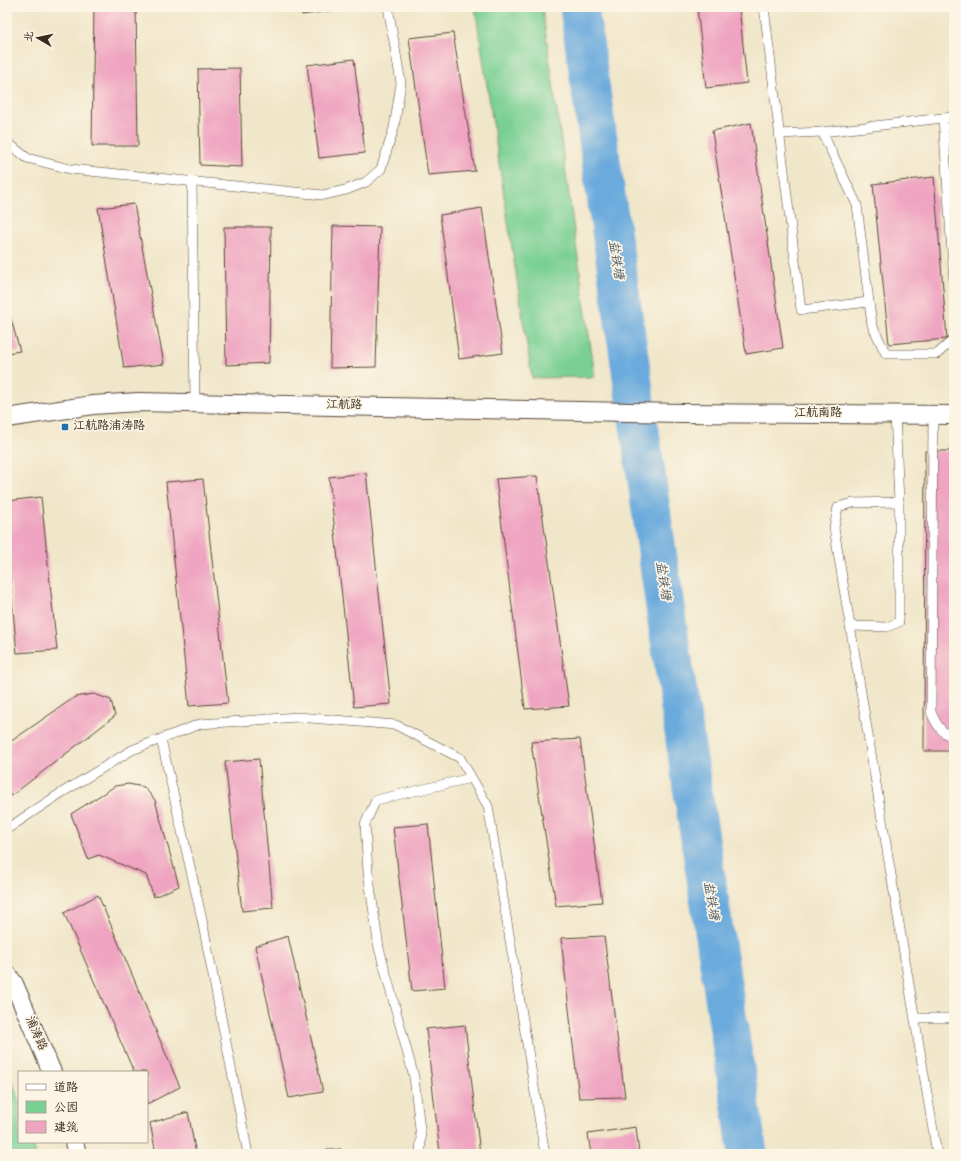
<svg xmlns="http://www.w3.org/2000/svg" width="961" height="1161" font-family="'Gochi Hand','LXGW WenKai TC',sans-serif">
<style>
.green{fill:#7ad094;stroke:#5a7d59}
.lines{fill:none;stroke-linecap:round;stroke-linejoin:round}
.river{stroke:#6aaadd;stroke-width:39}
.building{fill:#efa5c1}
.lane-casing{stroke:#564638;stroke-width:10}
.street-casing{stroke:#564638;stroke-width:20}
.lane{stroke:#fff;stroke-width:9}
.street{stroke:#fff;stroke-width:18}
.poi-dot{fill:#1f6fb2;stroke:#fcf5e5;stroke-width:1.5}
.labels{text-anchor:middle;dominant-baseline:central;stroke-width:3.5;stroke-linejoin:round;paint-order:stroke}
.street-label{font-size:12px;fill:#3b2a1e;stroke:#fcf5e5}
.poi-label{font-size:12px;fill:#3b2a1e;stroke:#fcf5e5;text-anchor:start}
.water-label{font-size:13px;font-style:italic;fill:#4b5761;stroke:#fcf5e5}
</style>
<rect width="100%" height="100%" fill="#fcf5e5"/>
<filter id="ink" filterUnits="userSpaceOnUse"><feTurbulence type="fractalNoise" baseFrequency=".025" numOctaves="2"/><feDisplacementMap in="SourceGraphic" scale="8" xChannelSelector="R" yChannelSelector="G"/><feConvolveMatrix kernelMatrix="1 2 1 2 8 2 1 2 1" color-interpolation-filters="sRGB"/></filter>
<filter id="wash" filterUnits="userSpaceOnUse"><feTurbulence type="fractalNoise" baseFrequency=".012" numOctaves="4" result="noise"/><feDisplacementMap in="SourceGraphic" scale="16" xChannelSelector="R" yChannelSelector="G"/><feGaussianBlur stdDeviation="0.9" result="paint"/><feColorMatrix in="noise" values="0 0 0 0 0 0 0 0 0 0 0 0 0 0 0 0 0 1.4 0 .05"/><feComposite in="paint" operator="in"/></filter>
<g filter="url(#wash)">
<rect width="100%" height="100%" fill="#f0e6c9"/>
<g class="green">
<path d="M 475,7 L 542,7 L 595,377 L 532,378 Z"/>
<path d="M 7,1068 L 19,1100 L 19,1142 L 32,1142 L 36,1154 L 7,1154 Z"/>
</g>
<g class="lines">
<path class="river" d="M 579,7 L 669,635 L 748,1154"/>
</g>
<g id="blocks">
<g class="building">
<path d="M 94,7 L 136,7 L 138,146 L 92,146 Z"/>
<path d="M 301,7 L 342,7 L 343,9 L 302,15 Z"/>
<path d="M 697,7 L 739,7 L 747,83 L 706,88 Z"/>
<path d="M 453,33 L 475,171 L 428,175 L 409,38 Z"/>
<path d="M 354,59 L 365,153 L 319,158 L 307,65 Z"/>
<path d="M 240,68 L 242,167 L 200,165 L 198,69 Z"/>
<path d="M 751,123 L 783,348 L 746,354 L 712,131 Z"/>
<path d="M 934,177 L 947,339 L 889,344 L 873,184 Z"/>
<path d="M 134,204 L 164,364 L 124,368 L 98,208 Z"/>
<path d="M 482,208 L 503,353 L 459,359 L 440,215 Z"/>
<path d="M 333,226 L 380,227 L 376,367 L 330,368 Z"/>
<path d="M 224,227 L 271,227 L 269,363 L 226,365 Z"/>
<path d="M 7,305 L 20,351 L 7,353 Z"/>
<path d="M 925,451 L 954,451 L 954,751 L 924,751 Z"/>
<path d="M 366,473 L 391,704 L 354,707 L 329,477 Z"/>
<path d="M 537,476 L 569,706 L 525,709 L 496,479 Z"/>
<path d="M 203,479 L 228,703 L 189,706 L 166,482 Z"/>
<path d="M 41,497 L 57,650 L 17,653 L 7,546 L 7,501 Z"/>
<path d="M 94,694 L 111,700 L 115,716 L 11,796 L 7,790 L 7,744 L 75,697 Z"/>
<path d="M 580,739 L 602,902 L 556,906 L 531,742 Z"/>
<path d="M 259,759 L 273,908 L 242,911 L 225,762 Z"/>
<path d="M 128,784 L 144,787 L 155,800 L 179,886 L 154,897 L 146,875 L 99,855 L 88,859 L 71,814 L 115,786 Z"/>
<path d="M 428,824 L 445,988 L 412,991 L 393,827 Z"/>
<path d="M 98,895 L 180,1087 L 147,1104 L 147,1072 L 134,1072 L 64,913 Z"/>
<path d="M 288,936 L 323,1092 L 289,1098 L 255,946 Z"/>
<path d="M 604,936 L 625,1097 L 579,1098 L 561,938 Z"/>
<path d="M 465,1025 L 480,1154 L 440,1154 L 426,1029 Z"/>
<path d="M 188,1112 L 196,1154 L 156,1154 L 150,1123 Z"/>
<path d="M 636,1127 L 639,1154 L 591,1154 L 588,1134 Z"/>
<path d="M 341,1149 L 342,1154 L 301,1154 L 301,1152 Z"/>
</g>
</g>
</g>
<g filter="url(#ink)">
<use href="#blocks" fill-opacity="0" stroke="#564638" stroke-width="1"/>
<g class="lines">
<g class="lane-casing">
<g id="lane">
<path d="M 764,7 L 801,310 L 869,302 L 872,325 L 886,354 L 937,354 L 954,339"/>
<path d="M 954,117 L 943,118 L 954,282"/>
<path d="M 822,132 L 943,118"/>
<path d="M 779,134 L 822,132 L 857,205 L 869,302"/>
<path d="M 7,142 L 27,158 L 70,169 L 323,195 L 346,190 L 366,182 L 381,169 L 394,128 L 401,83 L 388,7"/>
<path d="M 192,182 L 195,403"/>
<path d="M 895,414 L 899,502 L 853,503 L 838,507 L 834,528 L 937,1154"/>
<path d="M 933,415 L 931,712 C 935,722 942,736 954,736"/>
<path d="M 850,626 L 887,627 L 899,622 L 899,502"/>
<path d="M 161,739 L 201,915 L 248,1154"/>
<path d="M 7,829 L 58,795 L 132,750 L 200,724 L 298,717 L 396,725 L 460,758 L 488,806 L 545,1154"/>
<path d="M 916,1018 L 954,1018"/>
<path d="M 420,1154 L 421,1138 L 414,1077 L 379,948 L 368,872 L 365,824 L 376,800 L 471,778"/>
</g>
</g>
<g class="street-casing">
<g id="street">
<path d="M 7,418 L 93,405 L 138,402 L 682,413 L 954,415"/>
<path d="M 7,974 L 14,984 L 52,1072"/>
<path d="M 74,1142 L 77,1154"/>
</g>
</g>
<use href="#lane" class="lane"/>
<use href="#street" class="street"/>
</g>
</g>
<rect class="poi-dot" x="61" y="423" width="8" height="8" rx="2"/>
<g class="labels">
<g class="street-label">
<text transform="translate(344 406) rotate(1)">江航路</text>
<text x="818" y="414">江航南路</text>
<text transform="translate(35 1034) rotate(66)">浦涛路</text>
</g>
<g class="poi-label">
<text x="73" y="427">江航路浦涛路</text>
</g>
<g class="water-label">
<text transform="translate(615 260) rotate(82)">盐铁塘</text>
<text transform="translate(662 581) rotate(82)">盐铁塘</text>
<text transform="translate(710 901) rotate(81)">盐铁塘</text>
</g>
</g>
<rect width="961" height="1161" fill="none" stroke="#fcf5e5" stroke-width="24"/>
<rect x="18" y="1071" width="130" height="72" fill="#fcf5e5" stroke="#afa495"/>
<rect x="26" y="1084" width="20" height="6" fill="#ffffff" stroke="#afa495"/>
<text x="54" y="1091" font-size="12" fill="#3b2a1e">道路</text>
<rect x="26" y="1101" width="20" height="12" fill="#7ad094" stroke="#afa495"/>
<text x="54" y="1111" font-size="12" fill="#3b2a1e">公园</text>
<rect x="26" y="1121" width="20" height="12" fill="#efa5c1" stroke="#afa495"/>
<text x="54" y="1131" font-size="12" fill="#3b2a1e">建筑</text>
<g transform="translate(38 38) rotate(279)" stroke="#fcf5e5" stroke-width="3" paint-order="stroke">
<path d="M0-3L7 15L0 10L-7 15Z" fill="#3b2a1e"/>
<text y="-6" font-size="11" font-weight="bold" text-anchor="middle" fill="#3b2a1e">北</text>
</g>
</svg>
